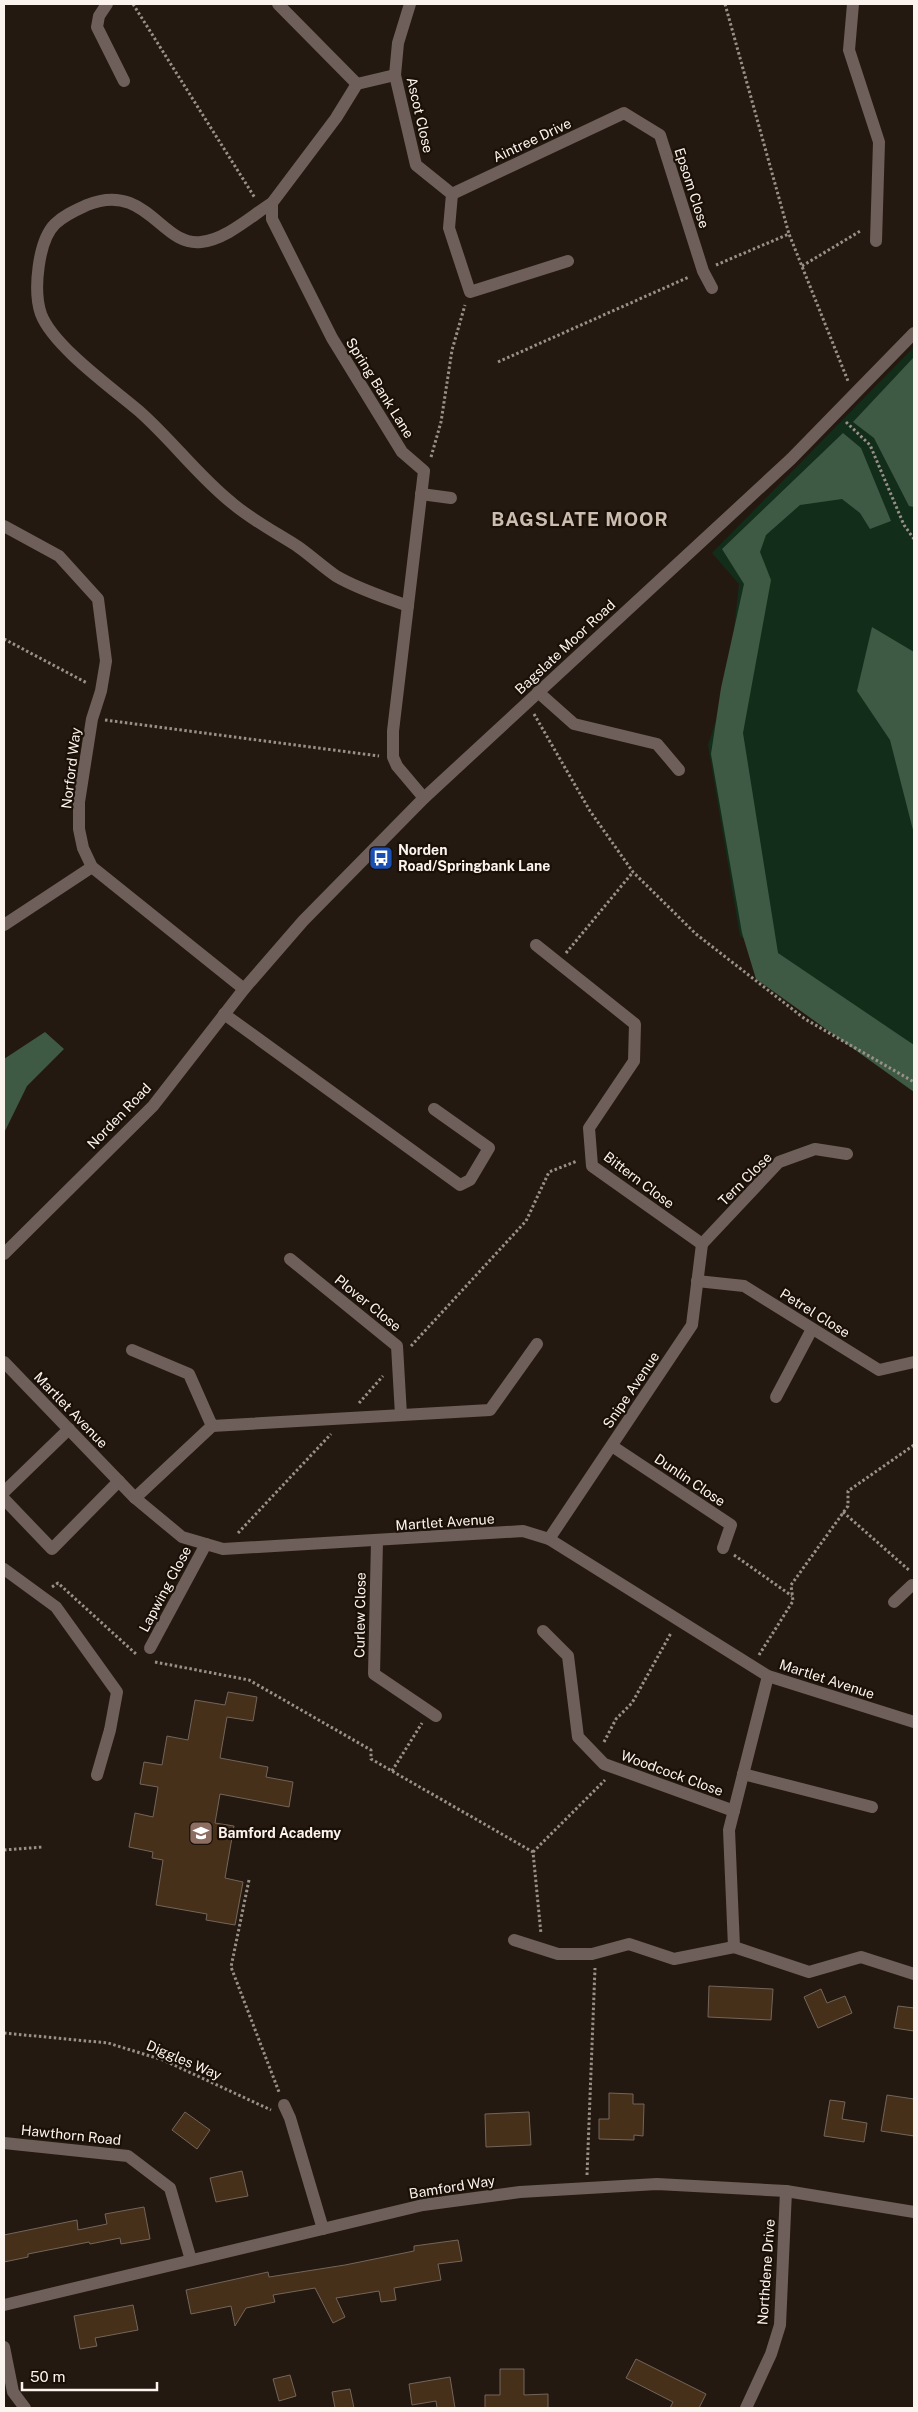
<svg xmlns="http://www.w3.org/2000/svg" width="918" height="2412" font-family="'Public Sans',sans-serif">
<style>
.green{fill:#132d1b}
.forest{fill:#3e5a45}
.building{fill:#47301a;stroke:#72655a}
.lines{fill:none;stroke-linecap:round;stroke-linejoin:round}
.path{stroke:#999088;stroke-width:3;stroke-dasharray:2.5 2.5;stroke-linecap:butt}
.minor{stroke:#6f5f5a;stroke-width:12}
.labels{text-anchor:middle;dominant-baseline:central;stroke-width:4.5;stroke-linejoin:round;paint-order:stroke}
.street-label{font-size:14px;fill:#fbf3ed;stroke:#1a1007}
.poi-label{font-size:14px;font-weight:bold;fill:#fbf3ed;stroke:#1a1007;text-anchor:start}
.district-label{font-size:19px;font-weight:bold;letter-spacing:1px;fill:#cabcaf;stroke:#1a1007}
</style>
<rect width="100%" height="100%" fill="#241910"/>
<path class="green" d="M 914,347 L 914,1058 L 740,936 L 708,745 L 728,683 L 739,584 L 712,553 Z"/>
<g class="forest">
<path d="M 914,357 L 914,507 L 909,506 L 874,438 L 853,422 Z"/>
<path d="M 843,433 L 861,448 L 891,521 L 870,529 L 860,513 L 842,499 L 800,505 L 766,535 L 760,552 L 771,580 L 743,733 L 778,953 L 914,1045 L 914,1092 L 756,979 L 742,933 L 711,754 L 721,688 L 744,584 L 722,549 Z"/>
<path d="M 872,627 L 914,652 L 914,834 L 890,740 L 857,691 Z"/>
<path d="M 45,1032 L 64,1049 L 27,1086 L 4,1133 L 4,1059 Z"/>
</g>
<g class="building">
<path d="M 228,1692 L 257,1697 L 253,1721 L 227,1717 L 220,1758 L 268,1767 L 266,1777 L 293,1782 L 289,1807 L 220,1794 L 215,1823 L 234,1826 L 225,1878 L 243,1882 L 235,1925 L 206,1920 L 207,1914 L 156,1905 L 163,1860 L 152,1858 L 153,1852 L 129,1847 L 135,1813 L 153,1817 L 158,1787 L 140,1784 L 144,1762 L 162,1765 L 167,1736 L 188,1740 L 195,1700 L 225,1705 Z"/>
<path d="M 709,1986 L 773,1989 L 771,2020 L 708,2017 Z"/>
<path d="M 821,1989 L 827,2003 L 845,1996 L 852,2013 L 818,2028 L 804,1997 Z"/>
<path d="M 898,2006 L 914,2008 L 914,2031 L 894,2028 Z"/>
<path d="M 609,2093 L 633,2094 L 633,2104 L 644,2104 L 643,2136 L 634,2135 L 634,2140 L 599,2139 L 599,2119 L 609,2119 Z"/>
<path d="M 887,2095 L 914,2099 L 914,2136 L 881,2131 Z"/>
<path d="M 830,2100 L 845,2102 L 842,2119 L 867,2123 L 864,2142 L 824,2136 Z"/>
<path d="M 185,2112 L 210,2130 L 197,2149 L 172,2130 Z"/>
<path d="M 529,2112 L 531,2145 L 486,2147 L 485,2114 Z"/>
<path d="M 242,2171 L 248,2196 L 216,2202 L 210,2178 Z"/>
<path d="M 144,2207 L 150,2239 L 121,2244 L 120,2238 L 90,2244 L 89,2242 L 28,2254 L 28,2257 L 4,2262 L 4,2235 L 77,2220 L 78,2230 L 107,2224 L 105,2214 Z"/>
<path d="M 458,2240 L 462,2261 L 438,2264 L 441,2280 L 394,2288 L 396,2300 L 381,2302 L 379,2291 L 336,2298 L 345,2317 L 333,2323 L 315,2288 L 273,2295 L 275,2302 L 246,2308 L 235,2326 L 231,2306 L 191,2314 L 186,2290 L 268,2272 L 269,2277 L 345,2265 L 414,2251 L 414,2246 Z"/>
<path d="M 133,2305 L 138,2330 L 95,2338 L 97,2346 L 80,2349 L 74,2316 Z"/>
<path d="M 636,2359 L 706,2394 L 699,2408 L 670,2408 L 673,2402 L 626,2378 Z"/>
<path d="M 500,2369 L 524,2369 L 524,2395 L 548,2394 L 548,2408 L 485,2408 L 485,2395 L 500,2395 Z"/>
<path d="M 290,2375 L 296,2396 L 279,2401 L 273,2379 Z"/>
<path d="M 450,2377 L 455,2408 L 437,2408 L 436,2401 L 412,2405 L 409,2384 Z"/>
<path d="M 350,2389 L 354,2408 L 335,2408 L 332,2392 Z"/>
</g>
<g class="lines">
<g class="path">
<path d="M 133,4 L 255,198"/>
<path d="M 725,4 L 789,234"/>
<path d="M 716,265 L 789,234 L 848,381"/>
<path d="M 802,266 L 862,230"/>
<path d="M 498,362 L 689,277"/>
<path d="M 846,422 L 870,445 L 904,525 L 914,539"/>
<path d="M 431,457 L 441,422 L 452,350 L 465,305"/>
<path d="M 4,639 L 87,683"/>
<path d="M 534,714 L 590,811 L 633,872 L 696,934 L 805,1019 L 914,1082"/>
<path d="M 105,720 L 379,756"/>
<path d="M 566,953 L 633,872"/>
<path d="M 411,1346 L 526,1221 L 549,1172 L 577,1161"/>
<path d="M 359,1403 L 383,1376"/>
<path d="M 843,1512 L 910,1571"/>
<path d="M 238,1533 L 331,1434"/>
<path d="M 734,1555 L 792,1596"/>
<path d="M 52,1587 L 58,1583 L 136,1654"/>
<path d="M 759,1655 L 793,1601 L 791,1585 L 848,1506 L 848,1491 L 914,1445"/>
<path d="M 155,1662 L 249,1680 L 371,1750 L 371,1759 L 533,1852 L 541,1934"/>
<path d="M 604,1742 L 616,1719 L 632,1703 L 671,1633"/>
<path d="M 392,1771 L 422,1723"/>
<path d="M 4,1850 L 43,1847"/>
<path d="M 533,1852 L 605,1780"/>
<path d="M 249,1880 L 231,1967 L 279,2092"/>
<path d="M 4,2033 L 108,2043 L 163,2060 L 271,2110"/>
<path d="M 587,2175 L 595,1968"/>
</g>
<g class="minor">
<path d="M 107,4 L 99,16 L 97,27 L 124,81"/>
<path d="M 278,4 L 357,84"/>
<path d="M 410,4 L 398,43 L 395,75 L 416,165 L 452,194 L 449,228 L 470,292 L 568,261"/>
<path d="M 853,4 L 849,50 L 879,142 L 876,241"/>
<path d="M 395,75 L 357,84 L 336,118 L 272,203 L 272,219 L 332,338 L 402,452 L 424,471 L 393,731 L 393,757 L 397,766 L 424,798"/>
<path d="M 452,194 L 624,113 L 660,135 L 703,271 L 712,288"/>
<path d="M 272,203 C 251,216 227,239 201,242 C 161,247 147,181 87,205 C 76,210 64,215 55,224 C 38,241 33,291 41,314 C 53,346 112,388 139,411 C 172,440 198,476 232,503 C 252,520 275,532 297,546 C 310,555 323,567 336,576 C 358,589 384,597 408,606"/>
<path d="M 421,494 L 451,498"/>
<path d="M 4,526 L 59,556 L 98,599 L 106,661 L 101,691 L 92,719 L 79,802 L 79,829 L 83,848 L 92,867 L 244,989"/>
<path d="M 538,692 L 574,724 L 657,744 L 679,770"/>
<path d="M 4,925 L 92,867"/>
<path d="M 536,945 L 635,1024 L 634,1061 L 589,1128 L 592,1166 L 702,1244"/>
<path d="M 224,1014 L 460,1185 L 470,1180 L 489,1148 L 434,1109"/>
<path d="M 702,1244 L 779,1162 L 815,1149 L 847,1154"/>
<path d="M 4,1254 L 153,1106 L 244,989 L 303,921 L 424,798 L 791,459 L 914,333"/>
<path d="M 290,1259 L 397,1346 L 401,1415"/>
<path d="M 697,1281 L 744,1286 L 879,1370 L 914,1362"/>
<path d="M 132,1350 L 189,1374 L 212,1426 L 490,1410 L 537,1344"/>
<path d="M 4,1362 L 135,1498 L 182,1537 L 223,1549 L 523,1531 L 549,1539 L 768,1676 L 914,1722"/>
<path d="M 776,1397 L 812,1329"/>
<path d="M 612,1446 L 731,1525 L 723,1548"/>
<path d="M 4,1492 L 69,1429"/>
<path d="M 135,1498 L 212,1426"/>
<path d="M 4,1499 L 52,1549 L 119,1481"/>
<path d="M 549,1539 L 692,1325 L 702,1244"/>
<path d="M 377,1541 L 374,1674 L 436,1716"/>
<path d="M 4,1569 L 56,1607 L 117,1692 L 110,1730 L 97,1775"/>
<path d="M 894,1602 L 912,1585"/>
<path d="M 543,1631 L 568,1656 L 578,1737 L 604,1764 L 734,1811"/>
<path d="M 150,1648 L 206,1544"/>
<path d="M 743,1774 L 872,1807"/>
<path d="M 514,1940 L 558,1954 L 592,1954 L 629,1944 L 674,1959 L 734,1947 L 809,1972 L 861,1957 L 914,1974"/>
<path d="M 734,1947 L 729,1830 L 768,1676"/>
<path d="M 284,2105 L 290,2118 L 323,2229"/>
<path d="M 4,2143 L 128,2156 L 170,2188 L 191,2260"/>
<path d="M 4,2305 L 423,2205 L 520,2192 L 657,2184 L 786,2191 L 914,2212"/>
<path d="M 4,2347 L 13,2392 L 25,2408"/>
<path d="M 746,2408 L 771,2354 L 780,2325 L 786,2191"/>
</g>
</g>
<defs>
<g id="bus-square" transform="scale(1.25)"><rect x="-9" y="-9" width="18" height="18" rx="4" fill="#1a4fb4" stroke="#1a1007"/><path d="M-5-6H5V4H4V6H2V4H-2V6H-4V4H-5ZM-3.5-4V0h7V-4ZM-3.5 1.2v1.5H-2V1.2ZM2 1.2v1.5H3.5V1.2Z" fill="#fff"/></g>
<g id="school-square" transform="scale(1.25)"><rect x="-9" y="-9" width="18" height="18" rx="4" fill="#8d6e63" stroke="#1a1007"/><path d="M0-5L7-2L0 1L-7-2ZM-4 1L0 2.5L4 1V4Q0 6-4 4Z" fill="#fff"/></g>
</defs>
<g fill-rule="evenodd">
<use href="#bus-square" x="381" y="858"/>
<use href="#school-square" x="201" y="1833"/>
</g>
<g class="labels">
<g class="street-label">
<text transform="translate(420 115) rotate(77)">Ascot Close</text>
<text transform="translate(532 140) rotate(-25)">Aintree Drive</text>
<text transform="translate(692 188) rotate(72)">Epsom Close</text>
<text transform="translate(380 388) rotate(58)">Spring Bank Lane</text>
<text transform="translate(565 647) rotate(-43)">Bagslate Moor Road</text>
<text transform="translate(71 768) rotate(-83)">Norford Way</text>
<text transform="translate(119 1116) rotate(-46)">Norden Road</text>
<text transform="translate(745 1179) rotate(-45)">Tern Close</text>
<text transform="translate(639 1180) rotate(37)">Bittern Close</text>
<text transform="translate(368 1303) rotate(39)">Plover Close</text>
<text transform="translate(815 1313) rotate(32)">Petrel Close</text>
<text transform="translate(631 1390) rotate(-56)">Snipe Avenue</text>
<text transform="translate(71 1410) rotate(46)">Martlet Avenue</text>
<text transform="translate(690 1480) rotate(34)">Dunlin Close</text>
<text transform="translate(445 1522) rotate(-4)">Martlet Avenue</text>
<text transform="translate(165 1589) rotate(-62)">Lapwing Close</text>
<text transform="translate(360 1615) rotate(-89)">Curlew Close</text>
<text transform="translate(827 1679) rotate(18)">Martlet Avenue</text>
<text transform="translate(672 1773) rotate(20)">Woodcock Close</text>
<text transform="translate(184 2060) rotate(23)">Diggles Way</text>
<text transform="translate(71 2135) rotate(6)">Hawthorn Road</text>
<text transform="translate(452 2187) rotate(-9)">Bamford Way</text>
<text transform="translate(766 2272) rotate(-86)">Northdene Drive</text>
</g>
<g class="poi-label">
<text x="398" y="850">Norden<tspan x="398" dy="16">Road/Springbank Lane</tspan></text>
<text x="218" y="1833">Bamford Academy</text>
</g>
<g class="district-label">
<text x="580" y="519">BAGSLATE MOOR</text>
</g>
</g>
<rect width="918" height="2412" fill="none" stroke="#fbf3ed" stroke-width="10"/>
<path d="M22 2382v8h135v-8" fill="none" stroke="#fbf3ed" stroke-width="2.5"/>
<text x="30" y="2382" font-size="15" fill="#fbf3ed" stroke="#1a1007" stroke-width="4" paint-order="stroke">50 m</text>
</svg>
